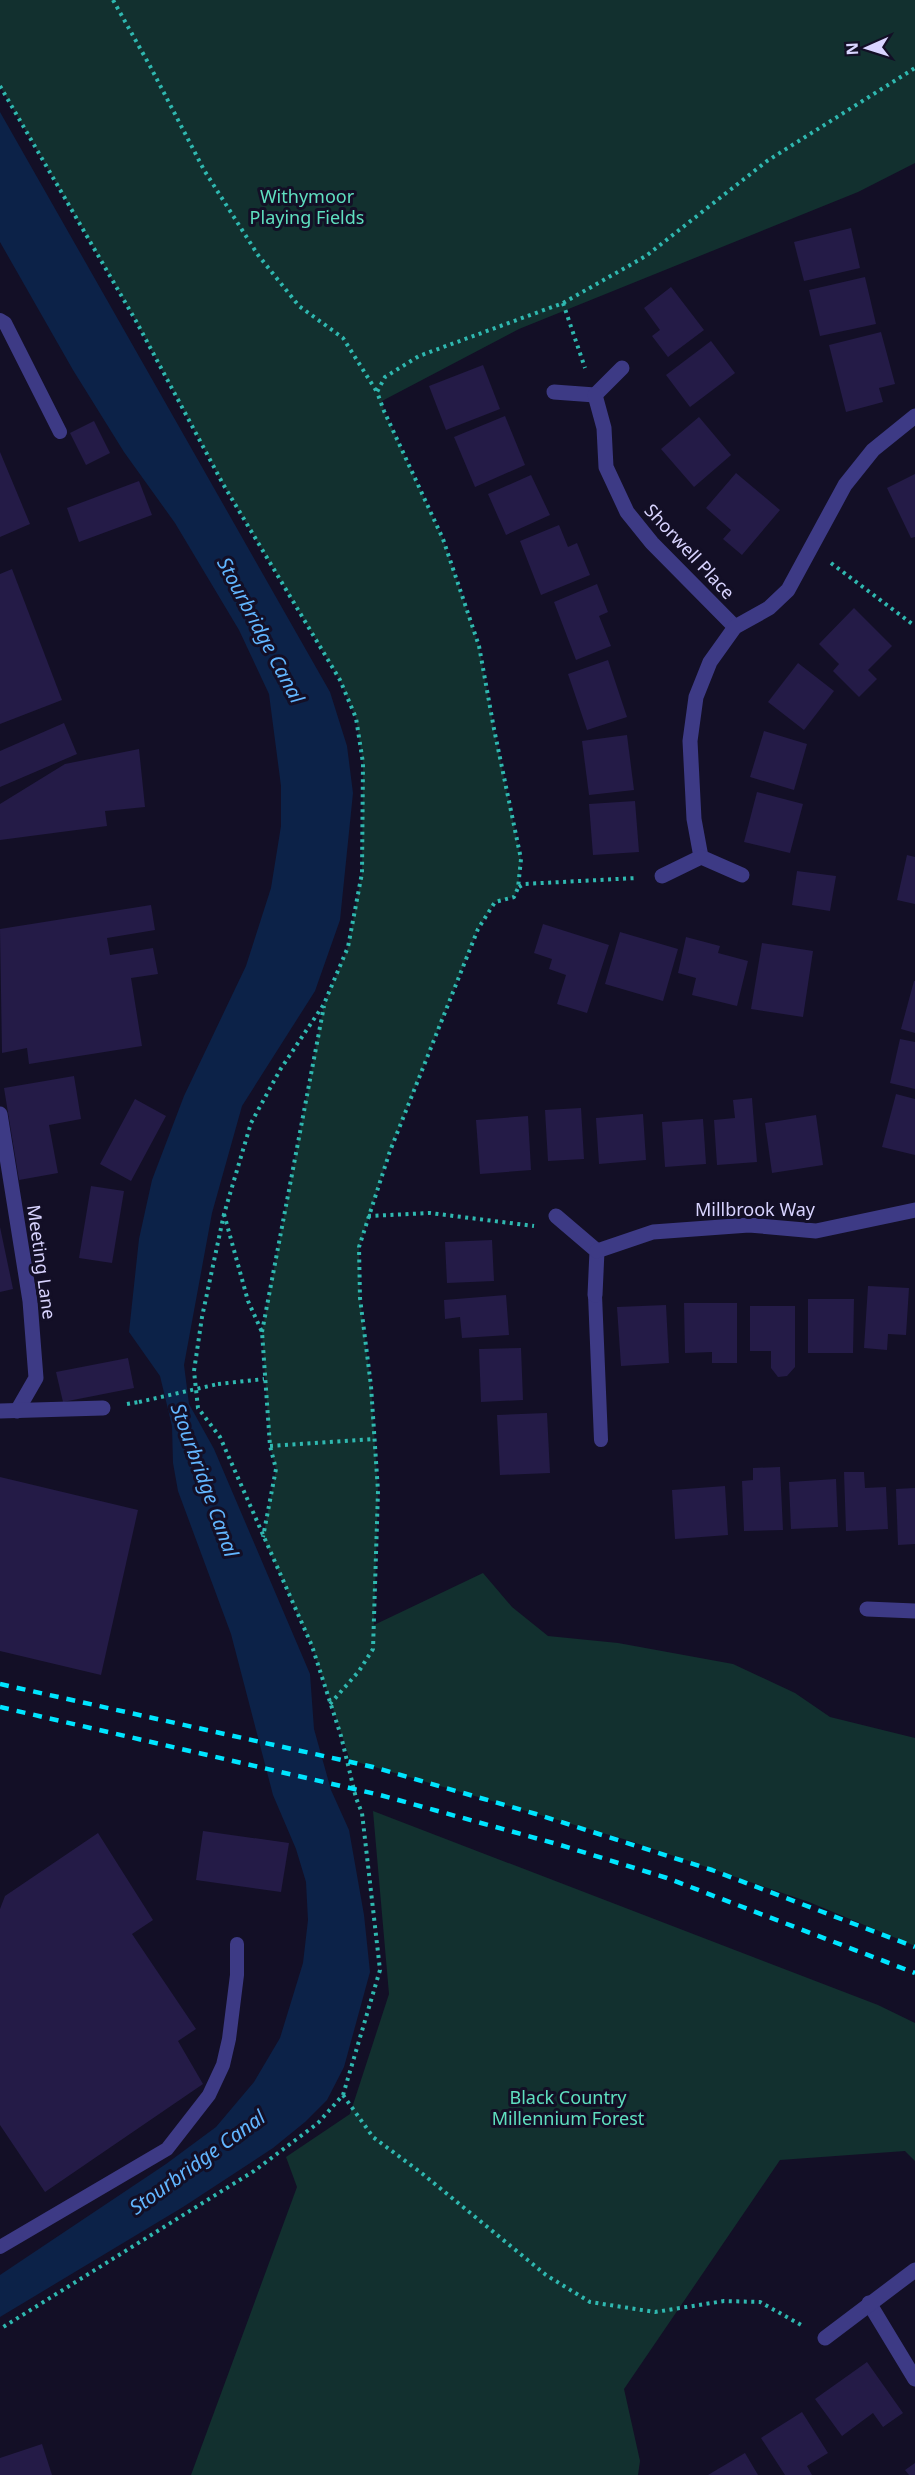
<svg xmlns="http://www.w3.org/2000/svg" width="915" height="2475" font-family="'Noto Sans',sans-serif">
<style>
.green{fill:#12302f}
.water{fill:#0c2248}
.building{fill:#241b47}
.lines{fill:none;stroke-linecap:round;stroke-linejoin:round}
.path{stroke:#2fb8b0;stroke-width:4;stroke-dasharray:3 4.5;stroke-linecap:butt}
.service{stroke:#3d3a85;stroke-width:14}
.minor{stroke:#3d3a85;stroke-width:15}
.rail{stroke:#00e5ff;stroke-width:4.5;stroke-dasharray:9 8;stroke-linecap:butt}
.path-bridge{stroke:#2fb8b0;stroke-width:4;stroke-dasharray:3 4.5;stroke-linecap:butt}
.labels{text-anchor:middle;dominant-baseline:central;stroke-width:6;stroke-linejoin:round;paint-order:stroke}
.park-label{font-size:18px;fill:#5fe0c0;stroke:#130f26}
.street-label{font-size:18px;fill:#d9d4ff;stroke:#130f26}
.water-label{font-size:20px;font-style:italic;fill:#62b6ff;stroke:#130f26}
</style>
<rect width="100%" height="100%" fill="#130f26"/>
<g class="green">
<path d="M 0,0 L 915,0 L 915,163 L 858,192 L 519,329 L 382,401 L 384,411 L 443,539 L 479,646 L 494,729 L 521,859 L 518,888 L 514,897 L 495,902 L 478,929 L 390,1151 L 359,1247 L 360,1298 L 371,1386 L 378,1491 L 374,1625 L 483,1573 L 512,1607 L 548,1636 L 618,1643 L 733,1664 L 795,1693 L 830,1717 L 915,1738 L 915,1946 L 809,1902 L 627,1840 L 350,1760 L 312,1646 L 263,1537 L 276,1469 L 270,1446 L 262,1332 L 324,1004 L 348,947 L 362,873 L 363,763 L 356,718 L 340,680 L 223,484 L 136,321 L 0,86 Z"/>
<path d="M 373,1811 L 878,2005 L 915,2023 L 915,2161 L 905,2151 L 780,2160 L 624,2389 L 640,2461 L 638,2475 L 191,2475 L 297,2187 L 286,2157 L 350,2114 L 389,1994 Z"/>
</g>
<path class="water" d="M 0,112 L 330,692 L 347,746 L 353,793 L 340,920 L 315,991 L 242,1106 L 212,1213 L 184,1365 L 189,1404 L 214,1449 L 310,1674 L 314,1729 L 331,1790 L 349,1830 L 364,1915 L 370,1972 L 344,2067 L 327,2100 L 305,2122 L 273,2148 L 183,2207 L 0,2317 L 0,2275 L 166,2164 L 216,2127 L 254,2082 L 280,2038 L 303,1963 L 308,1920 L 306,1882 L 296,1849 L 273,1795 L 231,1634 L 178,1491 L 173,1463 L 172,1426 L 160,1376 L 129,1332 L 139,1239 L 152,1180 L 184,1096 L 246,966 L 271,888 L 281,826 L 281,786 L 269,694 L 239,630 L 175,523 L 124,452 L 73,370 L 0,242 Z"/>
<g class="building">
<path d="M 851,228 L 860,268 L 804,281 L 794,242 Z"/>
<path d="M 865,277 L 876,324 L 820,336 L 809,290 Z"/>
<path d="M 671,287 L 704,330 L 668,357 L 652,336 L 660,330 L 644,308 Z"/>
<path d="M 881,332 L 895,384 L 879,388 L 883,402 L 846,412 L 829,345 Z"/>
<path d="M 711,341 L 735,373 L 690,407 L 666,375 Z"/>
<path d="M 483,365 L 500,409 L 446,430 L 429,386 Z"/>
<path d="M 505,416 L 525,465 L 475,487 L 454,437 Z"/>
<path d="M 699,417 L 731,455 L 694,487 L 661,449 Z"/>
<path d="M 94,421 L 110,453 L 86,465 L 70,433 Z"/>
<path d="M 0,452 L 30,524 L 0,537 Z"/>
<path d="M 736,473 L 780,510 L 742,555 L 723,539 L 731,530 L 706,508 Z"/>
<path d="M 915,474 L 915,537 L 911,538 L 887,488 Z"/>
<path d="M 531,475 L 550,515 L 506,535 L 488,494 Z"/>
<path d="M 139,481 L 152,515 L 79,542 L 67,508 Z"/>
<path d="M 559,525 L 568,547 L 577,543 L 590,575 L 541,595 L 520,541 Z"/>
<path d="M 12,569 L 62,700 L 0,724 L 0,574 Z"/>
<path d="M 597,584 L 608,612 L 599,616 L 611,646 L 576,660 L 554,602 Z"/>
<path d="M 854,608 L 892,646 L 868,670 L 877,679 L 859,697 L 833,671 L 839,664 L 819,644 Z"/>
<path d="M 608,660 L 627,717 L 587,730 L 568,674 Z"/>
<path d="M 798,663 L 834,691 L 804,730 L 768,702 Z"/>
<path d="M 64,723 L 77,754 L 0,787 L 0,751 Z"/>
<path d="M 764,731 L 807,744 L 794,790 L 750,777 Z"/>
<path d="M 627,735 L 634,790 L 589,795 L 582,741 Z"/>
<path d="M 139,749 L 145,807 L 105,811 L 107,826 L 0,840 L 0,804 L 65,764 Z"/>
<path d="M 757,792 L 803,804 L 790,853 L 744,842 Z"/>
<path d="M 635,801 L 639,852 L 593,855 L 589,804 Z"/>
<path d="M 907,855 L 915,857 L 915,904 L 897,900 Z"/>
<path d="M 797,871 L 836,876 L 830,911 L 792,905 Z"/>
<path d="M 151,905 L 155,930 L 107,938 L 110,955 L 153,948 L 158,974 L 131,978 L 142,1046 L 29,1064 L 27,1048 L 2,1053 L 0,929 Z"/>
<path d="M 543,924 L 609,945 L 587,1013 L 557,1004 L 566,975 L 549,969 L 552,959 L 534,953 Z"/>
<path d="M 620,932 L 678,949 L 663,1001 L 605,984 Z"/>
<path d="M 686,937 L 720,946 L 718,953 L 748,961 L 737,1006 L 692,995 L 696,978 L 678,973 Z"/>
<path d="M 762,943 L 813,951 L 803,1017 L 751,1009 Z"/>
<path d="M 914,981 L 915,981 L 915,1033 L 901,1029 Z"/>
<path d="M 900,1039 L 915,1042 L 915,1089 L 890,1083 Z"/>
<path d="M 74,1076 L 81,1119 L 49,1125 L 58,1173 L 19,1180 L 4,1088 Z"/>
<path d="M 896,1094 L 915,1099 L 915,1155 L 882,1147 Z"/>
<path d="M 752,1098 L 757,1162 L 717,1165 L 714,1120 L 735,1118 L 733,1100 Z"/>
<path d="M 135,1099 L 166,1116 L 131,1181 L 100,1164 Z"/>
<path d="M 581,1108 L 584,1159 L 548,1161 L 545,1110 Z"/>
<path d="M 643,1114 L 646,1160 L 599,1164 L 596,1118 Z"/>
<path d="M 816,1115 L 823,1165 L 772,1173 L 765,1123 Z"/>
<path d="M 528,1116 L 531,1170 L 480,1174 L 476,1120 Z"/>
<path d="M 703,1119 L 706,1164 L 665,1167 L 662,1122 Z"/>
<path d="M 91,1186 L 124,1191 L 112,1263 L 79,1258 Z"/>
<path d="M 0,1227 L 13,1289 L 0,1292 Z"/>
<path d="M 492,1240 L 494,1281 L 447,1283 L 445,1242 Z"/>
<path d="M 868,1286 L 909,1288 L 906,1335 L 888,1334 L 887,1350 L 864,1348 Z"/>
<path d="M 506,1295 L 509,1335 L 462,1338 L 460,1317 L 445,1319 L 444,1300 Z"/>
<path d="M 808,1299 L 854,1299 L 853,1353 L 808,1353 Z"/>
<path d="M 684,1303 L 737,1303 L 737,1363 L 712,1363 L 712,1352 L 685,1353 Z"/>
<path d="M 666,1305 L 669,1363 L 621,1366 L 617,1307 Z"/>
<path d="M 750,1306 L 795,1306 L 795,1367 L 787,1376 L 778,1377 L 771,1368 L 771,1351 L 750,1351 Z"/>
<path d="M 521,1348 L 523,1400 L 481,1402 L 479,1349 Z"/>
<path d="M 128,1358 L 134,1388 L 63,1402 L 56,1372 Z"/>
<path d="M 547,1413 L 550,1473 L 500,1475 L 497,1415 Z"/>
<path d="M 780,1467 L 783,1530 L 744,1531 L 742,1481 L 753,1480 L 753,1468 Z"/>
<path d="M 844,1472 L 864,1472 L 865,1488 L 886,1487 L 888,1529 L 846,1531 Z"/>
<path d="M 0,1477 L 138,1510 L 101,1675 L 0,1651 Z"/>
<path d="M 836,1479 L 838,1527 L 791,1529 L 789,1482 Z"/>
<path d="M 725,1486 L 728,1535 L 675,1539 L 672,1490 Z"/>
<path d="M 915,1488 L 915,1544 L 898,1545 L 896,1489 Z"/>
<path d="M 203,1831 L 289,1843 L 281,1892 L 196,1880 Z"/>
<path d="M 98,1833 L 153,1920 L 132,1934 L 196,2029 L 178,2041 L 203,2084 L 45,2192 L 0,2125 L 0,1909 L 5,1896 Z"/>
<path d="M 867,2362 L 903,2413 L 883,2427 L 873,2413 L 842,2436 L 815,2399 Z"/>
<path d="M 802,2412 L 828,2453 L 807,2466 L 812,2475 L 785,2475 L 761,2438 Z"/>
<path d="M 42,2444 L 52,2475 L 0,2475 L 0,2458 Z"/>
<path d="M 745,2453 L 758,2475 L 708,2475 Z"/>
<path d="M 915,2463 L 915,2475 L 909,2475 L 905,2470 Z"/>
</g>
<g class="lines">
<g class="path">
<path d="M 113,0 L 150,66 L 204,170 L 258,255 L 299,306 L 343,338 L 377,392"/>
<path d="M 0,86 L 136,321 L 223,484 L 340,680 L 356,718 L 363,763 L 362,873 L 348,947 L 324,1004 L 280,1070 L 251,1123 L 224,1214 L 202,1317 L 194,1371 L 198,1408 L 220,1437 L 312,1646 L 341,1736 L 356,1798 L 362,1813 L 380,1970 L 343,2095 L 318,2123 L 254,2171 L 0,2329"/>
<path d="M 563,303 L 585,368"/>
<path d="M 831,563 L 915,626"/>
<path d="M 519,887 L 524,884 L 636,878"/>
<path d="M 224,1214 L 248,1301 L 262,1332 L 270,1446 L 276,1469 L 263,1537"/>
<path d="M 368,1216 L 430,1213 L 534,1226"/>
<path d="M 262,1332 L 324,1006"/>
<path d="M 218,1384 L 264,1379"/>
<path d="M 127,1404 L 139,1402"/>
<path d="M 270,1446 L 374,1439"/>
<path d="M 330,1704 L 359,1671 L 373,1649 L 378,1491 L 371,1386 L 360,1298 L 359,1247 L 390,1151 L 478,929 L 495,902 L 514,897 L 518,888 L 521,859 L 494,729 L 479,646 L 443,539 L 384,411 L 377,392 L 385,377 L 419,356 L 563,303 L 646,256 L 767,161 L 915,68"/>
<path d="M 343,2095 L 373,2137 L 424,2175 L 546,2275 L 590,2302 L 655,2312 L 724,2301 L 760,2302 L 803,2326"/>
</g>
<g class="service">
<path d="M 0,320 L 5,323 L 60,432"/>
<path d="M 595,1295 L 601,1440"/>
<path d="M 0,2247 L 167,2149 L 209,2095 L 223,2065 L 229,2039 L 237,1975 L 237,1944"/>
</g>
<g class="minor">
<path d="M 554,392 L 595,395 L 622,368"/>
<path d="M 595,395 L 604,428 L 606,467 L 627,512 L 652,543 L 735,627"/>
<path d="M 701,857 L 694,819 L 690,741 L 696,697 L 710,662 L 735,627 L 769,608 L 788,590 L 845,485 L 873,450 L 915,416"/>
<path d="M 662,876 L 701,857 L 742,875"/>
<path d="M 0,1114 L 30,1301 L 36,1378 L 17,1411"/>
<path d="M 556,1216 L 597,1251 L 595,1295"/>
<path d="M 597,1251 L 653,1232 L 749,1225 L 816,1231 L 915,1210"/>
<path d="M 0,1411 L 103,1408"/>
<path d="M 867,1609 L 915,1611"/>
<path d="M 869,2303 L 915,2379"/>
<path d="M 825,2338 L 915,2270"/>
</g>
<g class="rail">
<path d="M 0,1684 L 373,1767 L 536,1814 L 712,1870 L 915,1947"/>
<path d="M 0,1707 L 380,1795 L 557,1844 L 667,1878 L 915,1973"/>
</g>
<path class="path-bridge" d="M 139,1402 L 218,1384"/>
</g>
<g class="labels">
<g class="park-label">
<text x="307" y="196">Withymoor<tspan x="307" dy="21">Playing Fields</tspan></text>
<text x="568" y="2097">Black Country<tspan x="568" dy="21">Millennium Forest</tspan></text>
</g>
<g class="street-label">
<text transform="translate(690 551) rotate(47)">Shorwell Place</text>
<text x="755" y="1209">Millbrook Way</text>
<text transform="translate(42 1262) rotate(82)">Meeting Lane</text>
</g>
<g class="water-label">
<text transform="translate(261 630) rotate(62)">Stourbridge Canal</text>
<text transform="translate(205 1480) rotate(70)">Stourbridge Canal</text>
<text transform="translate(197 2162) rotate(-36)">Stourbridge Canal</text>
</g>
</g>
<g transform="translate(867 48) rotate(267)" stroke="#130f26" stroke-width="4.5" paint-order="stroke">
<path d="M0-4.5L10 22L0 15L-10 22Z" fill="#d9d4ff"/>
<text y="-9" font-size="16" font-weight="bold" text-anchor="middle" fill="#d9d4ff">N</text>
</g>
</svg>
